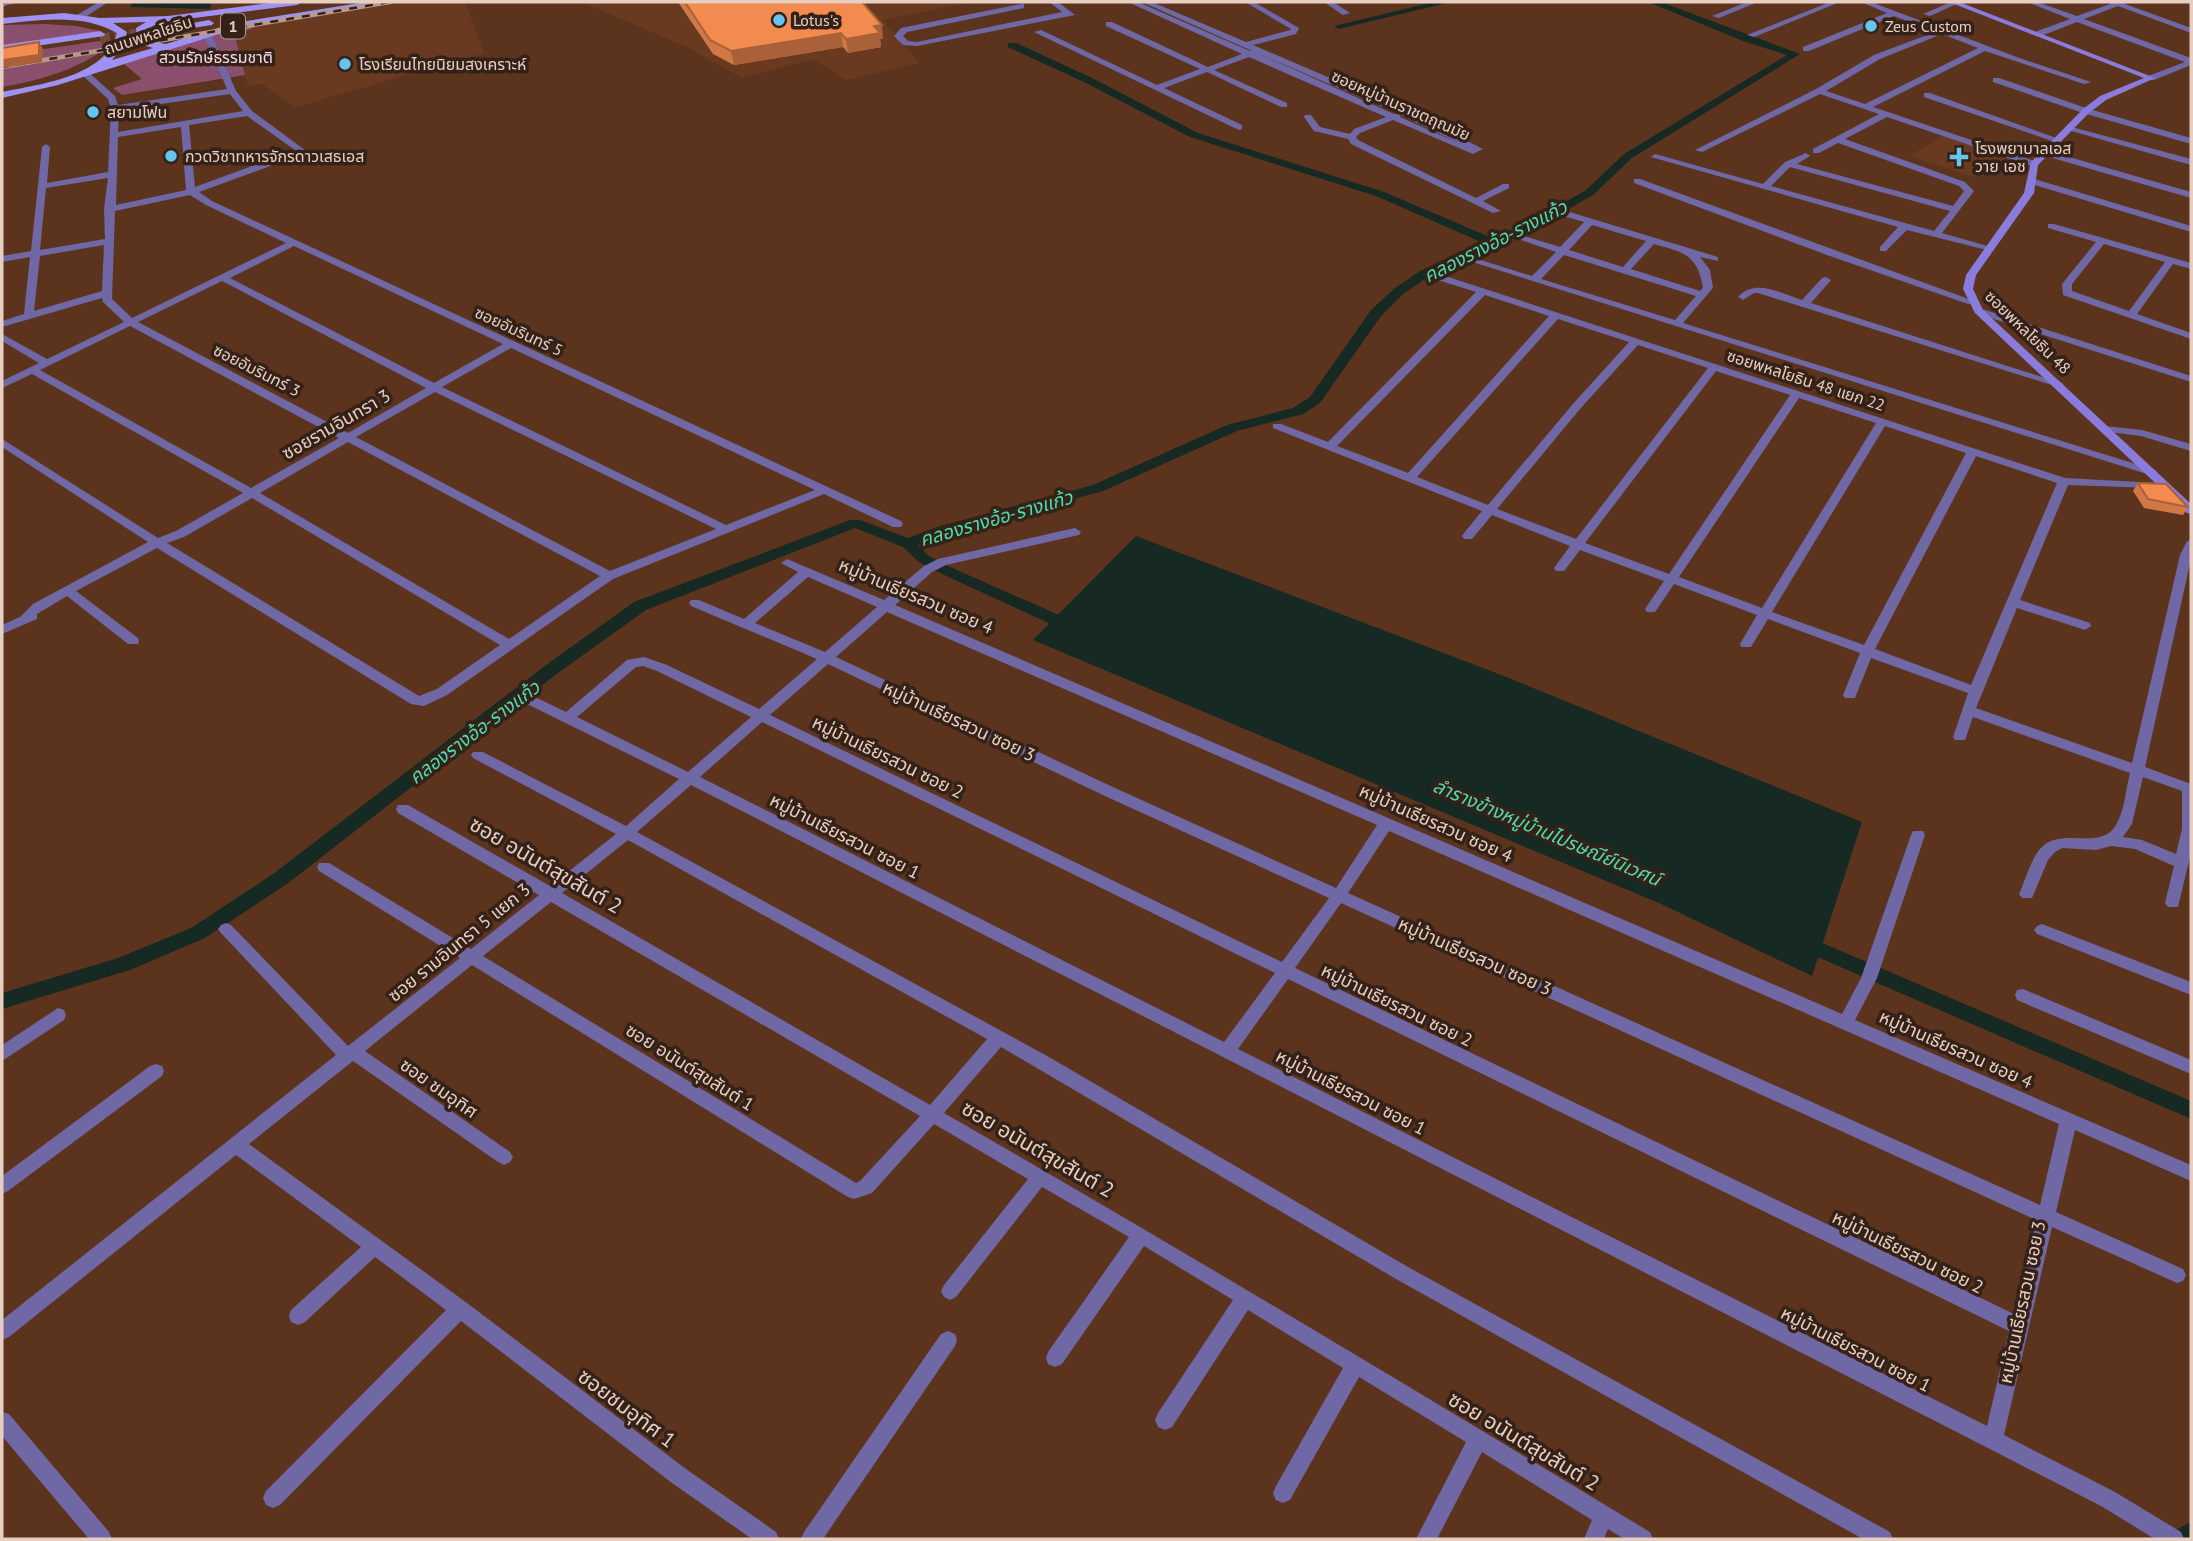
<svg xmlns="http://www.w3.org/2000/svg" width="2193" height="1541" font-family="'PT Sans','Noto Sans Thai',sans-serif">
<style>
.built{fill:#693a20}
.green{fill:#8b4f6e}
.water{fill:#162a23}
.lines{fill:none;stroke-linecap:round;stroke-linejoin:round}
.canal{fill:#162a23;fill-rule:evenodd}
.primary-tunnel{stroke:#714b36;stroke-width:10;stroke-dasharray:10 5;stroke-linecap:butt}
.street{fill:#6f68a4;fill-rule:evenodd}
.secondary{fill:#8a7cdc;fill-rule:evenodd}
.primary{fill:#9e91f3;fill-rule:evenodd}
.rail-casing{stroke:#b99a8a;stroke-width:4.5}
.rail{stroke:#342117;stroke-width:2.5;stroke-dasharray:8;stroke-linecap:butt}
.wall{fill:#d17846}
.shaded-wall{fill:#aa6139}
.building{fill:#f38b51;stroke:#aa6139;stroke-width:2}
.poi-dot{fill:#65c5ee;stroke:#342117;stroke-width:2.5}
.labels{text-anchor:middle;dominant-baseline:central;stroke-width:7;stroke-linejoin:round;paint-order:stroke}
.far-poi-label{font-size:16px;fill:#e7cec1;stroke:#342117;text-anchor:start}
.shield{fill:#342117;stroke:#b19a8e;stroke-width:2}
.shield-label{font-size:16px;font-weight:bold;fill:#e7cec1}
.far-street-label{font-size:16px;fill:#e7cec1;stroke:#342117}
.far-park-label{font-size:16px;fill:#f7dbe8;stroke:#342117}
.street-label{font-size:18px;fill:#e7cec1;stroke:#342117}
.water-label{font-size:19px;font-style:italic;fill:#49ddaf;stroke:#342117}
.near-street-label{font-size:21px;fill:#e7cec1;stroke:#342117}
</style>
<rect width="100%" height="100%" fill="#5c341e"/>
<g class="built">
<path d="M 410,2 L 465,2 L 484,53 L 296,107 L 262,84 L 248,86 L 235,36 L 261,25 Z"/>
<path d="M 582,2 L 971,2 L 883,20 L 919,63 L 846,80 L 813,59 L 742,78 L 687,47 Z"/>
<path d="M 1944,135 L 2008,158 L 1973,177 L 1909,156 Z"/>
</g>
<g class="green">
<path d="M 45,24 L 76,26 L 100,31 L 2,46 L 2,25 Z"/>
<path d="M 260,25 L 235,36 L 245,75 L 122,95 L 113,88 L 142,79 L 124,64 L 206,36 Z"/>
<path d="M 107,40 L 108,47 C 79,69 38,81 2,87 L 2,55 Z"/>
</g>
<g class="water">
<path d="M 134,2 L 211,2 L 210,9 L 130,7 Z"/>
<path d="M 1136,536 L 1504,676 L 1862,822 L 1812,976 L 1661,904 L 1033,640 Z"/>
</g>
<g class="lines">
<g class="canal">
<path d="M 1434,2 L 1451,2 L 1339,29 L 1334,26 Z"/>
<path d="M 1648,2 L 1661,2 L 1800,54 L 1632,158 L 1593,195 L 1525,234 L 1472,254 L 1428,277 L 1403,294 L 1381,316 L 1320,403 L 1303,414 L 1237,431 L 1103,491 L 947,533 L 918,545 L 929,556 L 950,567 L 1082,625 L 1084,629 L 1082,633 L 1070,633 L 940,573 L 919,562 L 903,547 L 855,528 L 646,610 L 558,673 L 287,884 L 205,938 L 130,970 L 2,1009 L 2,993 L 118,958 L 191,928 L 273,874 L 546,665 L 634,602 L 850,520 L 860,520 L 908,538 L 937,527 L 1093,485 L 1227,425 L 1293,408 L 1310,397 L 1371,310 L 1395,288 L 1420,271 L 1481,242 L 1376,196 L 1190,137 L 1084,82 L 1008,47 L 1008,43 L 1016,43 L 1092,78 L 1198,133 L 1384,192 L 1492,238 L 1517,228 L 1585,191 L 1624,154 L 1787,55 L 1743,41 Z"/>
<path d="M 1799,933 L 2191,1101 L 2191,1119 L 1792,946 L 1789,941 L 1792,936 Z"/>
<path d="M 2191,1522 L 2191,1539 L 2172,1539 L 2176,1530 Z"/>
</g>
<path class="primary-tunnel" d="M 100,39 L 154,31"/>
<g class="street">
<path d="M 2,2 L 20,2 L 4,6 Z"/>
<path d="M 99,2 L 108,2 L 81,20 L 75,20 L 75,16 Z"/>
<path d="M 1049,2 L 1058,2 L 1075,15 L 917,46 L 903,45 L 894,36 L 901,28 L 1021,4 L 1024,4 L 1024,8 L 907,32 L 903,36 L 908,41 L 917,42 L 1062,12 Z"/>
<path d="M 1128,2 L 1138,2 L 1250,51 L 1252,51 L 1142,2 L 1152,2 L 1246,42 L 1290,30 L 1291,29 L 1245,2 L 1254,2 L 1299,28 L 1296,34 L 1253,45 L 1407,111 L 1483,149 L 1473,154 L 1393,120 L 1360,133 L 1356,137 L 1358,140 L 1476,198 L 1503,184 L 1509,184 L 1509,188 L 1483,201 L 1501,211 L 1493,213 L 1351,144 L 1348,139 L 1314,131 L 1304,117 L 1305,115 L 1311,115 L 1320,127 L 1350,134 L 1354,129 L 1386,117 L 1249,57 L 1214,70 L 1287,103 L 1287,107 L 1281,107 L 1207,72 L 1164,88 L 1242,125 L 1242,129 L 1239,130 L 1034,32 L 1041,30 L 1157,85 L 1200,69 L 1106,26 L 1106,22 L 1112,22 L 1208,67 L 1242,54 ZM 1255,52 L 1399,114 L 1394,114 ZM 1401,115 L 1463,145 L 1400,117 Z"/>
<path d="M 1324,2 L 1333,2 L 1350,13 L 1343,15 Z"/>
<path d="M 1747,2 L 1758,2 L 1719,18 L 1712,16 Z"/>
<path d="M 1830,2 L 1840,2 L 1754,37 L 1747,35 Z"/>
<path d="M 1861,2 L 1871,2 L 2022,59 L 2091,82 L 2084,84 L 1985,51 L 1873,107 L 2037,162 L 2037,166 L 2034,167 L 1887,117 L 1845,139 L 1965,182 L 1974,191 L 1942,233 L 1991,247 L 1991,251 L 1907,230 L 1886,251 L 1880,251 L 1880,247 L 1898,227 L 1651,157 L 1655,154 L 1763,184 L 1785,162 L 1806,153 L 1810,156 L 1797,164 L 1953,206 L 1964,191 L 1959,186 L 1838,143 L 1819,153 L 1813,153 L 1813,149 L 1879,114 L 1820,94 L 1702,152 L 1695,150 L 1816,89 L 1874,55 L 1935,32 L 1894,16 L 1809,51 L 1803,51 L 1803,47 L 1887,13 ZM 1942,34 L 1978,48 L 1865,104 L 1826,91 L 1880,59 ZM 1790,167 L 1950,211 L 1934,231 L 1771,186 Z"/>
<path d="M 1951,2 L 1959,3 L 1930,16 L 1923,14 Z"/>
<path d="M 2027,2 L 2037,2 L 2077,16 L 2110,4 L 2109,2 L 2126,2 L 2125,4 L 2191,28 L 2191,33 L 2118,6 L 2084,19 L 2191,58 L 2191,65 L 2154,80 L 2148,80 L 2148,76 L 2185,62 L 2077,22 L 2041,36 L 2035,36 L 2035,32 L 2070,19 Z"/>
<path d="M 207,31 L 211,33 L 236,91 L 252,111 L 305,150 L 298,156 L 199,192 L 212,201 L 901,521 L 903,524 L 901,527 L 893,527 L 824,494 L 613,579 L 447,695 L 424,706 L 411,704 L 157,548 L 76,591 L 138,638 L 139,641 L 138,644 L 128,644 L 67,596 L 37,614 L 37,619 L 2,634 L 2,625 L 20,617 L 33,604 L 148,542 L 2,447 L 2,439 L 158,538 L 176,531 L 243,493 L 32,374 L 2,388 L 2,381 L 39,363 L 2,341 L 2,334 L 47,359 L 124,322 L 103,302 L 102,298 L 2,327 L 2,321 L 24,314 L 30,257 L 2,262 L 2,256 L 31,251 L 42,147 L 46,144 L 50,147 L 47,183 L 108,172 L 111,108 L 108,99 L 80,73 L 87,71 L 115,96 L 118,105 L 227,89 L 203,33 ZM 230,94 L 243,111 L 118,132 L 119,110 ZM 247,116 L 295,150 L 195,187 L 189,125 ZM 181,127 L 186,190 L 116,205 L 118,137 ZM 108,178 L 104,209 L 105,239 L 40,250 L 46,188 ZM 190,195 L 206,205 L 286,243 L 132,318 L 112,299 L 115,211 ZM 104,245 L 102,291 L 34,311 L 40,256 ZM 294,246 L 503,344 L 434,383 L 230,278 ZM 222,281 L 426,388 L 348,433 L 138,322 ZM 130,326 L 339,438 L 251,488 L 40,370 ZM 511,348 L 815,490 L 726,525 L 442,387 ZM 435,392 L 716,529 L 610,571 L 356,437 ZM 348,442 L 600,576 L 509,639 L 260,493 ZM 252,498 L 500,645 L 437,689 L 419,696 L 167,543 L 184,537 Z"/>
<path d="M 1993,78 L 1999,78 L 2089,109 L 2191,138 L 2191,144 L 2083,113 L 1993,82 Z"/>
<path d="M 1924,93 L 1930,93 L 2062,140 L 2055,142 L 1924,97 Z"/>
<path d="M 2068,126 L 2191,159 L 2191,165 L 2068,130 Z"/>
<path d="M 2045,150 L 2191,192 L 2191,198 L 2042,155 L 2041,153 Z"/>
<path d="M 2031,178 L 2191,226 L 2191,232 L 2028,183 L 2026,181 Z"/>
<path d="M 1634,179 L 1640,179 L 1977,302 L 1968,304 L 1827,255 L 1634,183 Z"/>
<path d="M 1563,210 L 1718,257 L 1718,261 L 1700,257 L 1710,270 L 1713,288 L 1683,323 L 2155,470 L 2157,472 L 2155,474 L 2147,474 L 1466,260 L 1471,257 L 1532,276 L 1556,252 L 1509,236 L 1514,233 L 1560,247 L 1584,222 L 1560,215 L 1560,211 ZM 1592,225 L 1646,241 L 1623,267 L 1569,250 ZM 1654,244 C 1683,252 1698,255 1703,288 L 1700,291 L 1631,269 ZM 1564,255 L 1696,296 L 1675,320 L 1541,279 Z"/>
<path d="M 2048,224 L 2054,224 L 2191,263 L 2191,269 L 2173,264 L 2137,314 L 2191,333 L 2191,339 L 2063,295 L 2062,284 L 2096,242 L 2048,228 ZM 2104,244 L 2165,262 L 2129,311 L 2072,291 L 2072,284 Z"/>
<path d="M 1442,275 L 2065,478 L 2157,483 L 2157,487 L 2153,488 L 2068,485 L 2020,600 L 2090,623 L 2091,626 L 2085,630 L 2017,608 L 1976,708 L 2132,763 L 2180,555 L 2187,541 L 2191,540 L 2191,559 L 2145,767 L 2191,784 L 2191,853 L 2178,907 L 2168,907 L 2165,903 L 2174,866 L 2135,849 L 2111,846 L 2096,850 L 2062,848 L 2055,852 L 2048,860 L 2032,898 L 2022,898 L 2019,894 C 2026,879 2031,856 2044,845 C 2067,827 2104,853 2118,821 C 2125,807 2126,788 2130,773 L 1973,717 L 1965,740 L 1955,740 L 1953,737 L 1968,693 L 1871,658 L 1855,698 L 1845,698 L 1843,695 L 1860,653 L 1768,619 L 1751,647 L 1741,647 L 1740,644 L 1757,615 L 1674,584 L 1655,612 L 1647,612 L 1645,609 L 1664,581 L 1580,550 L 1564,571 L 1556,571 L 1554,568 L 1570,546 L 1492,515 L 1472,539 L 1464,539 L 1462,536 L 1464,533 L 1482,511 L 1273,428 L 1273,424 L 1281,424 L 1328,442 L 1476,292 L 1438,280 L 1438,276 ZM 1485,295 L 1549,316 L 1408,473 L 1337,446 ZM 1558,319 L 1629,342 L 1572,405 L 1488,505 L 1417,477 ZM 1638,345 L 1708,368 L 1576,539 L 1497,509 L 1580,409 ZM 1716,371 L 1790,395 L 1669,574 L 1585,543 ZM 1799,398 L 1876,423 L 1762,608 L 1679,577 ZM 1885,426 L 1966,453 L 1864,645 L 1772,612 ZM 1976,456 L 2057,483 L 1971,685 L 1875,649 ZM 2143,777 L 2182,791 L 2182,829 L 2176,854 L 2142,840 L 2123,837 L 2132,824 Z"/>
<path d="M 1826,277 L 1831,280 L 1811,303 L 2064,384 L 2059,387 L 2055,386 L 1758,293 L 1754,293 L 1743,300 L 1738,297 C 1755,278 1780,293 1802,300 L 1822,278 Z"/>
<path d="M 1979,308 L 2191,376 L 2191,382 L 1975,313 L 1974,311 Z"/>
<path d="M 2105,426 L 2142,430 L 2191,444 L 2191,451 L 2141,436 L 2101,431 L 2099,429 Z"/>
<path d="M 1075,528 L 1081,532 L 1079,535 L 946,565 L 932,572 L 895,605 L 1842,1014 L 1861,978 L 1911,835 L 1913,831 L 1923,831 L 1925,835 L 1877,978 L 1855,1020 L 2191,1165 L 2191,1181 L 2075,1130 L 2056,1212 L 2183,1269 L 2186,1275 L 2183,1281 L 2177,1283 L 2052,1227 L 2004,1435 L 2115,1492 L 2181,1532 L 2184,1539 L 2155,1539 L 2101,1506 L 1986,1447 L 691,785 L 637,832 L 1049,1057 L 1408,1267 L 1890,1532 L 1893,1539 L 1863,1539 L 1396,1279 L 1001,1047 L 944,1113 C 1181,1249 1416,1391 1650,1532 L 1653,1539 L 1624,1539 L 1608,1529 L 1604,1539 L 1584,1539 L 1592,1520 L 1482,1452 L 1437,1539 L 1416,1539 L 1466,1442 L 1359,1377 L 1290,1500 L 1283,1503 L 1276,1500 L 1273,1493 L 1276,1486 L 1343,1368 L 1248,1310 L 1172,1427 L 1165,1430 L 1158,1427 L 1155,1420 L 1158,1413 L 1233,1300 L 1144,1246 L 1062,1364 L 1055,1367 L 1048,1364 L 1046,1358 L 1048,1352 L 1129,1237 L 1042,1187 L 956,1297 L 950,1300 L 944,1297 L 941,1291 L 944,1285 L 1028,1179 L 934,1124 L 872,1193 L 854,1199 L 848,1197 L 472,965 L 365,1051 L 510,1152 L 513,1157 L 510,1162 L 504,1165 L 498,1162 L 353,1061 L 249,1144 L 467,1303 L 686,1469 L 776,1532 L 779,1539 L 752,1539 L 672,1483 L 461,1321 L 280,1505 L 273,1508 L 266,1505 L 263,1498 L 266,1491 L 446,1310 L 375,1257 L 305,1322 L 298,1325 L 291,1322 L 289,1316 L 291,1310 L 361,1247 L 236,1155 L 9,1337 L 2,1340 L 2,1320 L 336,1055 L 221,933 L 218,929 L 221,925 L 226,923 L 231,925 L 348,1046 L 460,958 L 319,871 L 317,867 L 319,863 L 329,863 L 471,949 L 539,895 L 398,813 L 396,809 L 398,805 L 408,805 L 550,886 L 616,834 L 473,758 L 471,755 L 473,752 L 483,752 L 626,826 L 679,779 L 523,702 L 521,699 L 523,696 L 533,696 L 566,712 L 627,660 L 644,657 L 667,665 L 759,709 L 817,659 L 691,606 L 689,603 L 691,600 L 699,600 L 744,619 L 798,572 L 781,563 L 787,559 L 884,600 L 924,566 L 938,559 ZM 808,577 L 877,607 L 825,652 L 755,623 ZM 887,612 L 1377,825 L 1336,888 L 1115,788 L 836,657 ZM 828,664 L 1105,796 L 1329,898 L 1282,962 L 770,715 ZM 643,666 L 657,671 L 751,717 L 688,772 L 577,717 L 636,667 ZM 762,722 L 1275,973 L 1224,1042 L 700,777 ZM 1389,831 L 2059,1124 L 2040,1205 L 1348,893 ZM 628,840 L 987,1039 L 930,1105 L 562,893 ZM 551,902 L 920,1116 L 860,1181 L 856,1183 L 483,956 ZM 1341,903 L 2036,1220 L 2014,1314 L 1295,968 ZM 1288,979 L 2009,1331 L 1987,1426 L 1238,1049 Z"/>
<path d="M 2042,924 L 2191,982 L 2191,995 L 2037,934 L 2034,930 L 2037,926 Z"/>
<path d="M 2023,989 L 2191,1060 L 2191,1074 L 2017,1000 L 2015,995 L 2017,990 Z"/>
<path d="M 58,1008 L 64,1010 L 66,1015 L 64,1020 L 2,1061 L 2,1045 Z"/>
<path d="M 156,1064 L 162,1066 L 164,1071 L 162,1076 L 8,1191 L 2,1194 L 2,1176 L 150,1066 Z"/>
<path d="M 948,1331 L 955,1334 L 957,1340 L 955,1346 L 823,1539 L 801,1539 L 804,1532 L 941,1334 Z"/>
<path d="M 2,1412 L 9,1414 L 109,1532 L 112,1539 L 89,1539 L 2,1436 Z"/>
</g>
<path class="secondary" d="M 1949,2 L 1959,2 L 2155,78 L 2106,100 L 2089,113 L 2038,165 L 2034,193 L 1976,275 L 1973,289 L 1983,310 L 2191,504 L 2191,514 L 2187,513 L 1975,313 L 1963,289 L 1966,275 L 2024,193 L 2031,162 L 2083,109 L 2100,96 L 2144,78 Z"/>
<g class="primary">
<path d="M 277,2 L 302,2 L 297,5 L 162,22 L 146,29 L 147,41 L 166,44 L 234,23 L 366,2 L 387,2 L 235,29 L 58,85 L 2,98 L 2,92 C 40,84 106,77 117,33 C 82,13 40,20 2,24 L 2,18 L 64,13 L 100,18 L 168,16 ZM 146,22 L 136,28 L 137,43 L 153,48 L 112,60 L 123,46 L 127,32 L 113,23 Z"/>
<path d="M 209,20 L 214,23 L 212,25 L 154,34 L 149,31 Z"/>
<path d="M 100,31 L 105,34 L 104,36 L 2,51 L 2,45 Z"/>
</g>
<g class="rail-casing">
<g id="rail">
<path d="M 2,5 L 4,2"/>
<path d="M 2,67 L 390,2"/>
</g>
</g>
<use href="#rail" class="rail"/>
</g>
<g class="wall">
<path d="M 678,2 L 862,2 L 883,39 L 880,39 L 881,47 L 848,53 L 843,47 L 734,65 L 713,54 Z"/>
<path d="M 2138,483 L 2188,507 L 2183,515 L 2144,508 L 2133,491 Z"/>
</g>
<g class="shaded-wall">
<path d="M 882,25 L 883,39 L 880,39 L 881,47 L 848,53 L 846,39 L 874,26 Z"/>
<path d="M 841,33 L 843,47 L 734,65 L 731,51 Z"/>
<path d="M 39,42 L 43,49 L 42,62 L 2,68 L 2,60 Z"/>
</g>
<g class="building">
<path d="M 685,2 L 862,2 L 882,25 L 874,26 L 880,33 L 846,39 L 841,33 L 731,51 L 710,40 Z"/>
<path d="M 39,42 L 39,55 L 2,60 L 2,48 Z"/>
<path d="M 2138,483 L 2166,484 L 2188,507 L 2148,499 Z"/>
</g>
<g class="poi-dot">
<circle cx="779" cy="20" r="7"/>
<circle cx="1871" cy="26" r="7"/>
<circle cx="345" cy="64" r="7"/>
<circle cx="93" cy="112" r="7"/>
<circle cx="171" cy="156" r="7"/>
<path d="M1955.5 146.5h7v7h7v7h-7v7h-7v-7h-7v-7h7z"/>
</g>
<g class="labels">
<g class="far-poi-label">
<text x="793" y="20">Lotus's</text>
<text x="1885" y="26">Zeus Custom</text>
<text x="359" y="64">โรงเรียนไทยนิยมสงเคราะห์</text>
<text x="107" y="112">สยามโฟน</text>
<text x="1975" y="148">โรงพยาบาลเอส<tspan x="1975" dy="18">วาย เอช</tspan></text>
<text x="185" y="156">กวดวิชาทหารจักรดาวเสธเอส</text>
</g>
<rect class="shield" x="221" y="13.5" width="24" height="25" rx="5"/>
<g class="shield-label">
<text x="233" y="26">1</text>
</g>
<g class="far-street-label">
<text transform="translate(148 35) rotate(-18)">ถนนพหลโยธิน</text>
<text transform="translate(1401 105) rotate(24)">ซอยหมู่บ้านราชตฤณมัย</text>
<text transform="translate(519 331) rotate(25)">ซอยอัมรินทร์ 5</text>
<text transform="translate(2028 332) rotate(44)">ซอยพหลโยธิน 48</text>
<text transform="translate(257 370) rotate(27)">ซอยอัมรินทร์ 3</text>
<text transform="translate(1806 380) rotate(18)">ซอยพหลโยธิน 48 แยก 22</text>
</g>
<g class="far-park-label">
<text x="216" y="57">สวนรักษ์ธรรมชาติ</text>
</g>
<g class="street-label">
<text transform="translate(336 424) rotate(-30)">ซอยรามอินทรา 3</text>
<text transform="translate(916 596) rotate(23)">หมู่บ้านเธียรสวน ซอย 4</text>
<text transform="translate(959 721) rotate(25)">หมู่บ้านเธียรสวน ซอย 3</text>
<text transform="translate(888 757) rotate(26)">หมู่บ้านเธียรสวน ซอย 2</text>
<text transform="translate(1436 823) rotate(24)">หมู่บ้านเธียรสวน ซอย 4</text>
<text transform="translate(845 836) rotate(27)">หมู่บ้านเธียรสวน ซอย 1</text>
<text transform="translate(459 942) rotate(-39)">ซอย รามอินทรา 5 แยก 3</text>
<text transform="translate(1475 956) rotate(24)">หมู่บ้านเธียรสวน ซอย 3</text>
<text transform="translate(1397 1005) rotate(26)">หมู่บ้านเธียรสวน ซอย 2</text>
<text transform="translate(1956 1049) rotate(24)">หมู่บ้านเธียรสวน ซอย 4</text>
<text transform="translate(690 1067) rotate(32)">ซอย อนันต์สุขสันต์ 1</text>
<text transform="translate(439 1088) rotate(35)">ซอย ชมอุทิศ</text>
<text transform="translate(1351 1092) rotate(27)">หมู่บ้านเธียรสวน ซอย 1</text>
<text transform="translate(1908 1252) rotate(26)">หมู่บ้านเธียรสวน ซอย 2</text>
<text transform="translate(2022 1302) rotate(-78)">หมู่บ้านเธียรสวน ซอย 3</text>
<text transform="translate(1856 1349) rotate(27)">หมู่บ้านเธียรสวน ซอย 1</text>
</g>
<g class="water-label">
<text transform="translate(1495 241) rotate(-27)">คลองรางอ้อ-รางแก้ว</text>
<text transform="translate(996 518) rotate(-16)">คลองรางอ้อ-รางแก้ว</text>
<text transform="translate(474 732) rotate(-37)">คลองรางอ้อ-รางแก้ว</text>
<text transform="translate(1547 832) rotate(23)">ลำรางข้างหมู่บ้านไปรษณีย์นิเวศน์</text>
</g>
<g class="near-street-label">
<text transform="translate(546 865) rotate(30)">ซอย อนันต์สุขสันต์ 2</text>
<text transform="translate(1038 1149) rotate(30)">ซอย อนันต์สุขสันต์ 2</text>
<text transform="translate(627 1408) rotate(37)">ซอยชมอุทิศ 1</text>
<text transform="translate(1524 1441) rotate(31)">ซอย อนันต์สุขสันต์ 2</text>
</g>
</g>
<rect width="2193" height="1541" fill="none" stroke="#e7cec1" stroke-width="7"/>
</svg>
